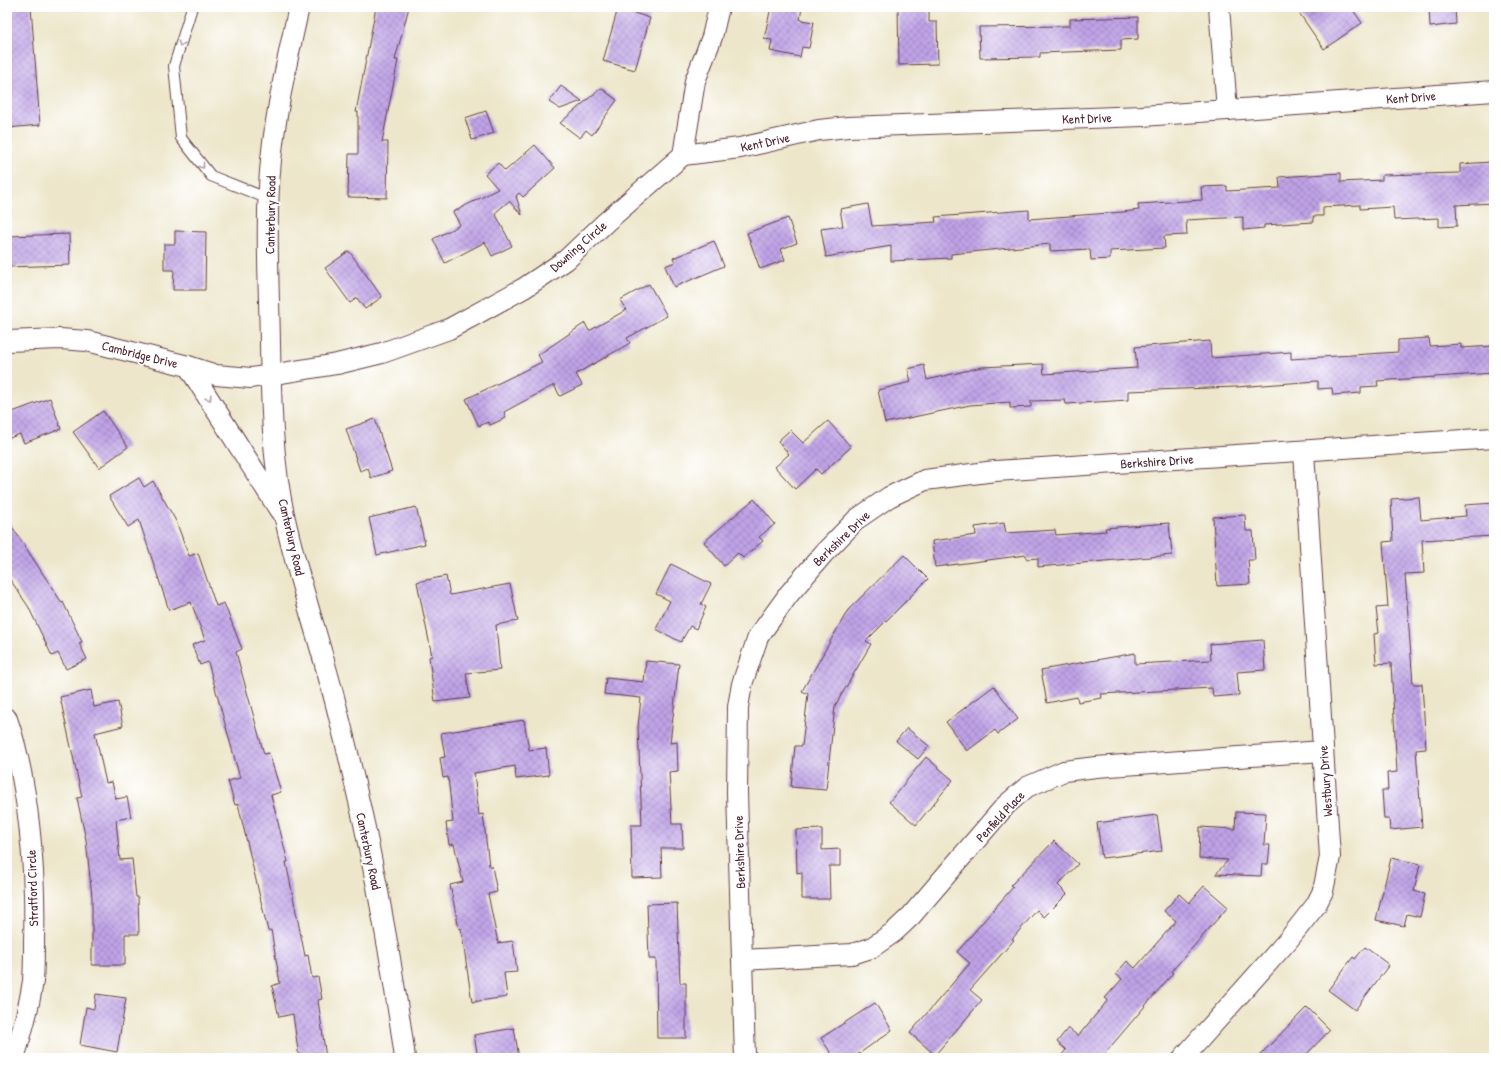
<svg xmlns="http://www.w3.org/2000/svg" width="1501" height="1065" font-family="'Patrick Hand',sans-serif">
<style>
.building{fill:url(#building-cross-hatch)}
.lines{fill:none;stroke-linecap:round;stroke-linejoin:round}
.service-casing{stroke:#623d43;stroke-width:12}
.minor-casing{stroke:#623d43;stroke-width:22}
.service{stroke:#fff;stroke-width:10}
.minor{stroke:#fff;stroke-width:20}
.oneway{stroke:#ae9aa0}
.labels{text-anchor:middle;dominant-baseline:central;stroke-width:3.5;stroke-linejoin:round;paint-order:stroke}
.street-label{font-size:13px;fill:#4a1f2b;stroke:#fff}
</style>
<defs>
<pattern id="building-cross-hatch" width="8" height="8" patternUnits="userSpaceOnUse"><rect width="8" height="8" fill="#bfa3e7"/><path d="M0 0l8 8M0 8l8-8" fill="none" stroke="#9d84bb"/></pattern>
</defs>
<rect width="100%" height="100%" fill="#fff"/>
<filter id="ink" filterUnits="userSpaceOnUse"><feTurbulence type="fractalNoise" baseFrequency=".025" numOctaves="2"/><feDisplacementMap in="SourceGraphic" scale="8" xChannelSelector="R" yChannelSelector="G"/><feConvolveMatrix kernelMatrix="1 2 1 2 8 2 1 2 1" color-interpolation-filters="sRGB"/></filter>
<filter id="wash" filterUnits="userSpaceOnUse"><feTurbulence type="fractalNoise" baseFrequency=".012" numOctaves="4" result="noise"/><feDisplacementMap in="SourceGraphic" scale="16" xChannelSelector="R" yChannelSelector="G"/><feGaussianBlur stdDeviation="0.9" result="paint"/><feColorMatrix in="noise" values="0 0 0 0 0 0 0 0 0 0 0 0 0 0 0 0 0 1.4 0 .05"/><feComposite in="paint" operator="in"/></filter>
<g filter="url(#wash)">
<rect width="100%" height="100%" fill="#ede6ca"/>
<g id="blocks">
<g class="building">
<path d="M 7,7 L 31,7 L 40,125 L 7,128 Z"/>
<path d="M 376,7 L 409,7 L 395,60 L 398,60 L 382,142 L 388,142 L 387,198 L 348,197 L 349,154 L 358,154 L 358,112 L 356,112 Z"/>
<path d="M 771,7 L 802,7 L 800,20 L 814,22 L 809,48 L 802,47 L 800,57 L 770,51 L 772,40 L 764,39 Z"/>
<path d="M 898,7 L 929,7 L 929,22 L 937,22 L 938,64 L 899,65 Z"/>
<path d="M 1295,7 L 1351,7 L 1362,23 L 1324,49 Z"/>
<path d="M 1429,7 L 1455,7 L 1456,24 L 1430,27 Z"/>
<path d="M 618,8 L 650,18 L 635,70 L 603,61 Z"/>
<path d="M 1138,17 L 1138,39 L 1121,40 L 1121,50 L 1040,53 L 1040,57 L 980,58 L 979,27 L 1070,26 L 1070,19 Z"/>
<path d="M 561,86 L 582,101 L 560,109 L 549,102 Z"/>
<path d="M 601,88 L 617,100 L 592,135 L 586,130 L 580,138 L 560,123 Z"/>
<path d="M 486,111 L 494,133 L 472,140 L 465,118 Z"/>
<path d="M 535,145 L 555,168 L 523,197 L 519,193 L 516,196 L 522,215 L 509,201 L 495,213 L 512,246 L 492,256 L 485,242 L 445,263 L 433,239 L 460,225 L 453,212 L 498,189 L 485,174 L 498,163 L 505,171 Z"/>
<path d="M 1492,162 L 1494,203 L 1456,205 L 1457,226 L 1439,227 L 1439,218 L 1394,220 L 1393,207 L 1360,209 L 1360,205 L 1323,207 L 1323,216 L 1313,216 L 1314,222 L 1264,225 L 1264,228 L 1243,230 L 1243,217 L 1186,220 L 1187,235 L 1164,236 L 1165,248 L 1110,251 L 1110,259 L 1091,260 L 1090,249 L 1050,251 L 1050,244 L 951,254 L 951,258 L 891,261 L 891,246 L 826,257 L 821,229 L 843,226 L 840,209 L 868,204 L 872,226 L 936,222 L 935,217 L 1029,210 L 1029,219 L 1123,212 L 1139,210 L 1138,204 L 1202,200 L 1201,187 L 1227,186 L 1227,191 L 1280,188 L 1279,177 L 1341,173 L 1341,182 L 1382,180 L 1382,175 L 1460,173 L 1460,164 Z"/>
<path d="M 788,218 L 797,243 L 781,249 L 785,260 L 760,269 L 747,233 Z"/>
<path d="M 175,231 L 206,232 L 205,290 L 173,290 L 174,270 L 164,270 L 164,244 L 175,244 Z"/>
<path d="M 69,234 L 70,265 L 7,267 L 7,236 Z"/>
<path d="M 714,241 L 724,266 L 674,287 L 665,266 L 675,262 L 673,258 Z"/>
<path d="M 349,251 L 382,297 L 365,309 L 357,298 L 350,303 L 325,268 Z"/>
<path d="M 649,284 L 667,316 L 627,338 L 630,343 L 576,374 L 582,385 L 560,396 L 554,385 L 504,412 L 506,418 L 490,425 L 488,422 L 479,426 L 466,399 L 542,362 L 538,355 L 585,323 L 589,331 L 626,310 L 620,300 Z"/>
<path d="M 1429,338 L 1430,346 L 1461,344 L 1461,348 L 1494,346 L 1494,373 L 1377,381 L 1378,386 L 1361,387 L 1361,393 L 1333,395 L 1332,388 L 1318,389 L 1318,381 L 1236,387 L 1128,391 L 1128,400 L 1066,404 L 1065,400 L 1031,401 L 1031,407 L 1010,408 L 1010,402 L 970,405 L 885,423 L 878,390 L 911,382 L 908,369 L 924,365 L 927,380 L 982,367 L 1043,364 L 1044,374 L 1137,368 L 1135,347 L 1210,341 L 1211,358 L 1291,352 L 1291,359 L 1398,352 L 1398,340 Z"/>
<path d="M 50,398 L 61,429 L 24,443 L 20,434 L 7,439 L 7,414 Z"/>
<path d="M 103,411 L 128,447 L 99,468 L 73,432 Z"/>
<path d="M 375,419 L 392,471 L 371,478 L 368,468 L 360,471 L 346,429 Z"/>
<path d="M 828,421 L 851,447 L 821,474 L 816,469 L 795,489 L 775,467 L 789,454 L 778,441 L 790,430 L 803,443 Z"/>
<path d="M 139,478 L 144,487 L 153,481 L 176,521 L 189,556 L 198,553 L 216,606 L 224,603 L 242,649 L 236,652 L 264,754 L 269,753 L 281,792 L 271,795 L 288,862 L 286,862 L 305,956 L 308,955 L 312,978 L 318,977 L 322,999 L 318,1000 L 326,1058 L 299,1058 L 293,1014 L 279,1017 L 272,986 L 280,983 L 271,930 L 268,931 L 238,804 L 235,805 L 228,781 L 240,778 L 208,662 L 200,665 L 192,645 L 205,640 L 191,602 L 169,610 L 139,520 L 128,527 L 109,496 Z"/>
<path d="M 1419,497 L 1421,520 L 1466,516 L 1465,505 L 1494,503 L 1494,536 L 1422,540 L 1424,573 L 1405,574 L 1413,684 L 1422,684 L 1426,749 L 1416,750 L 1422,827 L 1390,830 L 1389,819 L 1384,819 L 1382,790 L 1388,790 L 1387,773 L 1397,772 L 1391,663 L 1376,664 L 1374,634 L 1379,633 L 1376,608 L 1388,607 L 1383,542 L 1393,541 L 1391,499 Z"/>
<path d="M 754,499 L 775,524 L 759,537 L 763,541 L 743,558 L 738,553 L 724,566 L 704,542 Z"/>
<path d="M 416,507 L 425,544 L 377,555 L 369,518 Z"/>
<path d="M 1245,515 L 1246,531 L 1253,531 L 1255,560 L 1248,560 L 1250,584 L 1217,586 L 1213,517 Z"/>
<path d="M 7,519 L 62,603 L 63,602 L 82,642 L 79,643 L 87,659 L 66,669 L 58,653 L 52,656 L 28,606 L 7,575 Z"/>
<path d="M 1004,523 L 1006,533 L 1055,530 L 1056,535 L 1106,531 L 1105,528 L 1169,523 L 1172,555 L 1038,567 L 1038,558 L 1026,559 L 1026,555 L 935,567 L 932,541 L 976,535 L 975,527 Z"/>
<path d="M 904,555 L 928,579 L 866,641 L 871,644 L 835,706 L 826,790 L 791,787 L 795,746 L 802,746 L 808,694 L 802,691 L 848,610 Z"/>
<path d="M 671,564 L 711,584 L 701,604 L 706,607 L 696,629 L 690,626 L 681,642 L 656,629 L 670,601 L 656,594 Z"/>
<path d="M 446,576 L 450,595 L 510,584 L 518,621 L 496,625 L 500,670 L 466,673 L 470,698 L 435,702 L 429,657 L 432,656 L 417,582 Z"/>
<path d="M 1263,640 L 1265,670 L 1237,672 L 1239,695 L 1213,697 L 1212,688 L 1101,694 L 1102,698 L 1078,702 L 1077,697 L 1047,703 L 1041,670 L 1135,653 L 1135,664 L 1211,660 L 1210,644 Z"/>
<path d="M 646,661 L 679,664 L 670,743 L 677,742 L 678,771 L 669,772 L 672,824 L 682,824 L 683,848 L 661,848 L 662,877 L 632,878 L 631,825 L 642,825 L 638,727 L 641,698 L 604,694 L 606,678 L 644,682 Z"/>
<path d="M 994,686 L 1018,719 L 998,734 L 995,730 L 967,751 L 946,722 Z"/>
<path d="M 91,690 L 94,707 L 118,702 L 123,726 L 95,733 L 106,783 L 112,782 L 116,799 L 127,797 L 131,817 L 116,820 L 120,860 L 132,859 L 136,897 L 138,897 L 139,934 L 125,934 L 125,965 L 92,965 L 92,897 L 86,840 L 77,798 L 82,797 L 60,697 Z"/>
<path d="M 524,720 L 529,750 L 546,748 L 549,775 L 516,779 L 515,766 L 474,773 L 479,815 L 483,814 L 489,866 L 492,866 L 497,892 L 488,894 L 498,943 L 513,941 L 517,972 L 504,973 L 507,997 L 472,1002 L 461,928 L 459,929 L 450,885 L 463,882 L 454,844 L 449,845 L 446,823 L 453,822 L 448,777 L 443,778 L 440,758 L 445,757 L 441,733 Z"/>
<path d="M 907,728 L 929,746 L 918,759 L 896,741 Z"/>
<path d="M 926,757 L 953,780 L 916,825 L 889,802 Z"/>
<path d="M 1236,812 L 1266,813 L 1264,845 L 1270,845 L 1268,864 L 1262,864 L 1261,876 L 1216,874 L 1228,860 L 1199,858 L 1200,827 L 1235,829 Z"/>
<path d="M 1157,815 L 1162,851 L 1102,858 L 1097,823 Z"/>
<path d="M 822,829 L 822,850 L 840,849 L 840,866 L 829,866 L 830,899 L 802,899 L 802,872 L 797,873 L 796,830 Z"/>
<path d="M 1054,841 L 1078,864 L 1058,885 L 1067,894 L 1044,917 L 1037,910 L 1012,939 L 1014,940 L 970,990 L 982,1000 L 935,1055 L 910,1033 L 970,963 L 957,952 L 1013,887 L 1011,885 Z"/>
<path d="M 1391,858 L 1420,864 L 1414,891 L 1425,894 L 1420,917 L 1407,914 L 1404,926 L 1376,920 Z"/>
<path d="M 1204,886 L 1228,907 L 1171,972 L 1173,973 L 1101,1058 L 1059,1058 L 1066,1050 L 1057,1042 L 1068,1028 L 1078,1036 L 1108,1000 L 1105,998 L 1122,979 L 1116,974 L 1127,961 L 1135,968 L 1176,921 L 1164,911 L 1179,894 L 1189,903 Z"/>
<path d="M 677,903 L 680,983 L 686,983 L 686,1038 L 657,1038 L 656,959 L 649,959 L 647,904 Z"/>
<path d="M 1365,947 L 1389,965 L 1355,1010 L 1328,990 L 1353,957 L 1355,959 Z"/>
<path d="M 96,994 L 126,998 L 117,1052 L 80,1045 L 86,1007 L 94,1009 Z"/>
<path d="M 875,1003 L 892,1030 L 853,1058 L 834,1058 L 821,1038 Z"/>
<path d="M 1307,1007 L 1330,1030 L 1303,1058 L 1257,1058 Z"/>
<path d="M 514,1028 L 519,1058 L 478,1058 L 474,1035 Z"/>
</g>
</g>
</g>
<g filter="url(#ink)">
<use href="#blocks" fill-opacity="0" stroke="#623d43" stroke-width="1"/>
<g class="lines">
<g class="service-casing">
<path id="service" d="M 192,7 L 174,66 L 181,138 L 211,176 L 269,199"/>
</g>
<g class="minor-casing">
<g id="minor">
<path d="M 299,7 C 288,56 276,110 271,160 C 265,221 269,282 270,343 C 271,400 272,462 285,519 C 300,587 324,653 340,721 C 368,832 390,945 405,1058"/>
<path d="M 1219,7 L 1227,110"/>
<path d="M 683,155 L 740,148 L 819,130 L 848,127 L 1142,116 L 1494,91"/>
<path d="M 7,341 L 60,339 L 87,341 L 188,366 L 216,375 L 251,378 L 337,364 L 382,353 L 449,329 L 524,288 L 566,260 L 606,222 L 683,155 L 695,81 L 712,37 L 719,7"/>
<path d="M 188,366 L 280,511"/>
<path d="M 7,719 C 29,782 36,874 34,941 C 34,954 34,968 33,981 C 29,1007 22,1033 14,1058"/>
<path d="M 742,960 L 852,954 L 871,948 L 894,932 L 911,916 L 1006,805 L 1027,787 L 1064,771 L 1096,767 L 1323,751"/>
<path d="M 745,1058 L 737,793 L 738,707 L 742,684 L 758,637 L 789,594 L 824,553 L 857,519 L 889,497 L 925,480 L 995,471 L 1494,438"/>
<path d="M 1183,1058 L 1289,939 L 1316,905 L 1323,891 L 1330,857 L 1304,452"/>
</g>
</g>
<use href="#service" class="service"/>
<use href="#minor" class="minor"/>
</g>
<defs><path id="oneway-chevron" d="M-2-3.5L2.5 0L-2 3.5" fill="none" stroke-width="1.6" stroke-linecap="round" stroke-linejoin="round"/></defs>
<g class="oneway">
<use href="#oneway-chevron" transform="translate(181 44) rotate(107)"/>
<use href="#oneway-chevron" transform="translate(202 166) rotate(52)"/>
<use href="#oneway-chevron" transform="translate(209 398) rotate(57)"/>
</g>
</g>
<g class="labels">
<g class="street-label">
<text transform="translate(1411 97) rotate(-4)">Kent Drive</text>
<text transform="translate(1087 118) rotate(-2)">Kent Drive</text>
<text transform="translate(765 142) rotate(-12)">Kent Drive</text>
<text transform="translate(270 215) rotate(-89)">Canterbury Road</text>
<text transform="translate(578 246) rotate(-41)">Downing Circle</text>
<text transform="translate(140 354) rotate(14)">Cambridge Drive</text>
<text transform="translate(1157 461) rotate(-4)">Berkshire Drive</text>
<text transform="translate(292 537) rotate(77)">Canterbury Road</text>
<text transform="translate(841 538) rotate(-44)">Berkshire Drive</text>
<text transform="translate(1325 781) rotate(-94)">Westbury Drive</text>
<text transform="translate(1000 816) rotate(-47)">Penfield Place</text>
<text transform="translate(369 851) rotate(78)">Canterbury Road</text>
<text transform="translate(739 852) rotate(-92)">Berkshire Drive</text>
<text transform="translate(32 888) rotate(-92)">Stratford Circle</text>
</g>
</g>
<rect width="1501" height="1065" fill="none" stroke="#fff" stroke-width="24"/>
</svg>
